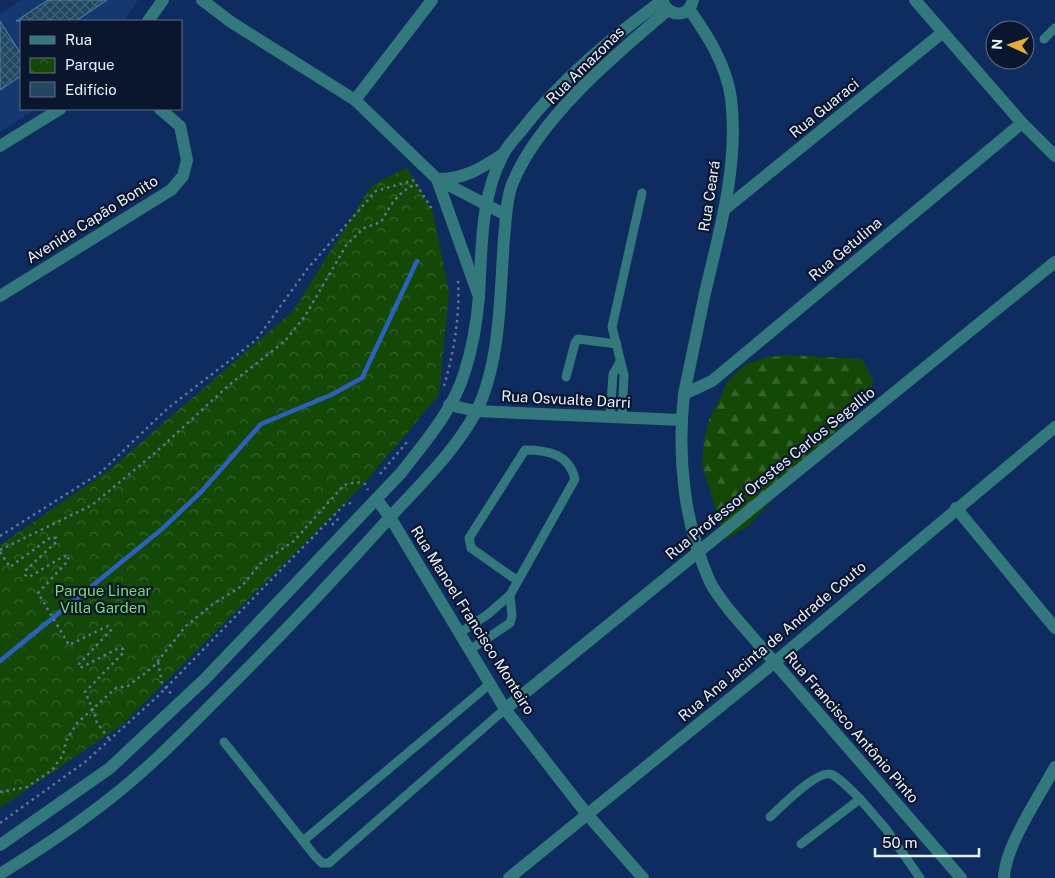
<svg xmlns="http://www.w3.org/2000/svg" width="1055" height="878" font-family="'Public Sans',sans-serif">
<style>
.built{fill:#163870}
.forest{fill:url(#forest-firs)}
.park{fill:url(#park-crowns)}
.lines{fill:none;stroke-linecap:round;stroke-linejoin:round}
.stream{stroke:#2c61bb;stroke-width:4.5}
.building{fill:url(#building-cross-hatch);stroke:#4589b7}
.path{stroke:#5f759a;stroke-width:2.5;stroke-dasharray:2.5 4;stroke-linecap:butt}
.service{stroke:#33787c;stroke-width:9}
.minor{stroke:#33787c;stroke-width:12}
.tertiary{stroke:#33787c;stroke-width:12}
.labels{text-anchor:middle;dominant-baseline:central;stroke-width:4.5;stroke-linejoin:round;paint-order:stroke}
.street-label{font-size:15px;fill:#e9f1fe;stroke:#09162d}
.park-label{font-size:15px;fill:#78dc65;stroke:#09162d}
</style>
<defs>
<pattern id="forest-firs" width="22" height="20" patternUnits="userSpaceOnUse" patternTransform="scale(1.25)"><rect width="22" height="20" fill="#134807"/><path d="M5 1l3.5 6h-7zM16 11l3.5 6h-7z" fill="#35632c"/></pattern>
<pattern id="park-crowns" width="20" height="18" patternUnits="userSpaceOnUse" patternTransform="scale(1.25)"><rect width="20" height="18" fill="#134807"/><path d="M2 6a3 3 0 1 1 6 0M12 15a3 3 0 1 1 6 0" fill="none" stroke="#35632c"/></pattern>
<pattern id="building-cross-hatch" width="8" height="8" patternUnits="userSpaceOnUse" patternTransform="scale(1.25)"><rect width="8" height="8" fill="#224761"/><path d="M0 0l8 8M0 8l8-8" fill="none" stroke="#426279"/></pattern>
</defs>
<rect width="100%" height="100%" fill="#0e2c5f"/>
<path class="built" d="M 21,0 L 138,0 L 124,21 L 21,21 L 21,109 L 36,109 L 0,132 L 0,14 Z"/>
<path class="forest" d="M 788,355 L 862,359 L 874,381 L 864,401 L 748,526 L 725,540 L 702,465 L 704,440 L 709,420 L 729,379 L 746,364 L 767,357 Z"/>
<path class="park" d="M 407,167 L 433,212 L 449,292 L 439,395 L 363,485 L 122,725 L 0,808 L 0,545 L 109,470 L 293,311 L 371,186 Z"/>
<g class="lines">
<path class="stream" d="M 0,661 L 162,529 L 201,492 L 261,424 L 331,395 L 362,378 L 417,261"/>
</g>
<g class="building">
<path d="M 48,0 L 107,0 L 76,21 L 16,21 Z"/>
<path d="M 0,21 L 21,54 L 21,76 L 0,90 Z"/>
</g>
<g class="lines">
<g class="path">
<path d="M 444,386 C 454,352 460,316 458,281"/>
<path d="M 380,474 L 407,442"/>
<path d="M 332,525 L 340,517"/>
<path d="M 0,536 L 100,473 L 167,409 L 256,340 L 308,268 L 376,191 L 418,179"/>
<path d="M 0,550 L 92,505 L 156,452 L 229,385 L 285,341 L 305,316 L 347,244 L 364,228 L 381,222 C 391,204 398,192 416,184 L 432,209"/>
<path d="M 0,552 L 10,567 L 51,537 L 56,538 L 55,543 L 25,571 L 25,575 L 29,577 L 64,556 L 69,556 L 67,562 L 38,593 L 69,645 L 108,626 L 111,630 L 79,664 L 80,668 L 119,648 L 123,649 L 123,653 L 85,692 L 94,712 L 97,723 L 110,740"/>
<path d="M 158,662 L 162,683 L 172,695"/>
<path d="M 0,792 L 27,787 L 52,770 L 63,755 L 66,741 L 77,723 L 116,688 L 128,686 L 153,667 L 186,626 L 213,604 L 242,586 L 260,564 L 294,541 L 344,485 L 357,482 L 365,484 L 368,490"/>
<path d="M 0,823 L 85,762 L 158,696 L 344,505 L 354,502"/>
</g>
<g class="service">
<path d="M 1044,39 L 1055,28"/>
<path d="M 566,377 L 575,343 L 578,339 L 617,344"/>
<path d="M 610,418 L 613,374 L 620,362"/>
<path d="M 622,418 L 624,375 L 612,327 L 642,193"/>
<path d="M 461,632 L 487,615 L 510,595 L 575,479 C 569,454 548,450 525,450 L 469,538 L 471,548 L 518,581"/>
<path d="M 471,649 L 510,623 L 512,616 L 510,595"/>
<path d="M 224,742 L 315,856 L 322,863 L 329,863 L 505,709"/>
<path d="M 770,817 C 781,807 819,767 833,775 C 843,781 852,791 860,799"/>
<path d="M 303,841 L 491,683"/>
<path d="M 801,844 L 860,799 L 886,829 L 920,878"/>
</g>
<g class="minor">
<path d="M 202,0 L 231,22 L 355,100 L 437,179 L 506,215"/>
<path d="M 915,0 L 1022,123 L 1055,156"/>
<path d="M 689,9 C 708,36 726,64 731,98 C 739,165 720,229 705,293 C 698,327 691,360 684,394 C 677,457 684,524 710,582 C 715,592 723,602 730,611 L 961,878"/>
<path d="M 148,21 L 163,0"/>
<path d="M 355,100 L 432,0"/>
<path d="M 0,146 L 60,109"/>
<path d="M 437,179 L 479,297"/>
<path d="M 437,179 C 463,180 482,168 503,154"/>
<path d="M 726,208 L 942,33"/>
<path d="M 0,296 L 171,190 L 183,176 L 187,160 L 180,126 L 160,109"/>
<path d="M 684,394 L 712,381 L 1022,123"/>
<path d="M 449,405 L 476,411 L 681,420"/>
<path d="M 377,500 L 390,517 L 505,709 L 586,813 L 643,878"/>
<path d="M 956,508 L 1055,628"/>
<path d="M 505,709 L 1055,262"/>
<path d="M 509,878 L 775,662 L 1055,427"/>
</g>
<g class="tertiary">
<path d="M 664,5 C 674,18 689,16 693,0"/>
<path d="M 0,845 L 110,768 L 205,679 L 401,473 C 424,443 453,410 464,374 C 472,350 477,321 479,296 C 482,249 480,198 503,155 C 507,146 515,138 521,131 C 560,80 611,38 663,0"/>
<path d="M 0,874 C 39,850 77,825 113,796 C 150,767 183,733 217,699 C 274,643 329,585 382,526 C 414,490 453,455 476,412 C 501,363 500,292 504,238 C 506,221 506,198 513,182 C 540,117 615,55 668,10"/>
<path d="M 1004,878 C 1005,846 1039,797 1055,767"/>
</g>
</g>
<g class="labels">
<g class="street-label">
<text transform="translate(585 65) rotate(-45)">Rua Amazonas</text>
<text transform="translate(824 108) rotate(-39)">Rua Guaraci</text>
<text transform="translate(709 196) rotate(-81)">Rua Ceará</text>
<text transform="translate(92 219) rotate(-32)">Avenida Capão Bonito</text>
<text transform="translate(845 249) rotate(-40)">Rua Getulina</text>
<text transform="translate(566 399) rotate(3)">Rua Osvualte Darri</text>
<text transform="translate(770 473) rotate(-39)">Rua Professor Orestes Carlos Segallio</text>
<text transform="translate(473 620) rotate(58)">Rua Manoel Francisco Monteiro</text>
<text transform="translate(772 641) rotate(-40)">Rua Ana Jacinta de Andrade Couto</text>
<text transform="translate(852 727) rotate(49)">Rua Francisco Antônio Pinto</text>
</g>
<g class="park-label">
<text x="103" y="590">Parque Linear<tspan x="103" dy="17">Villa Garden</tspan></text>
</g>
</g>
<rect x="20" y="20" width="162" height="90" fill="#09162d" stroke="#636e81"/>
<rect x="30" y="36" width="25" height="8" fill="#33787c" stroke="#636e81"/>
<text x="65" y="45" font-size="15" fill="#e9f1fe">Rua</text>
<rect x="30" y="58" width="25" height="15" fill="url(#park-crowns)" stroke="#636e81"/>
<text x="65" y="70" font-size="15" fill="#e9f1fe">Parque</text>
<rect x="30" y="82" width="25" height="15" fill="#224761" stroke="#636e81"/>
<text x="65" y="95" font-size="15" fill="#e9f1fe">Edifício</text>
<g transform="translate(1010 45) rotate(273)"><circle r="24" fill="#09162d" stroke="#636e81"/>
<path d="M0-4L9 19L0 12L-9 19Z" fill="#e7ac36"/>
<text y="-8" font-size="14" font-weight="bold" text-anchor="middle" fill="#e9f1fe">N</text>
</g>
<path d="M875 848v8h104v-8" fill="none" stroke="#e9f1fe" stroke-width="2.5"/>
<text x="882" y="848" font-size="15" fill="#e9f1fe" stroke="#09162d" stroke-width="4" paint-order="stroke">50 m</text>
</svg>
